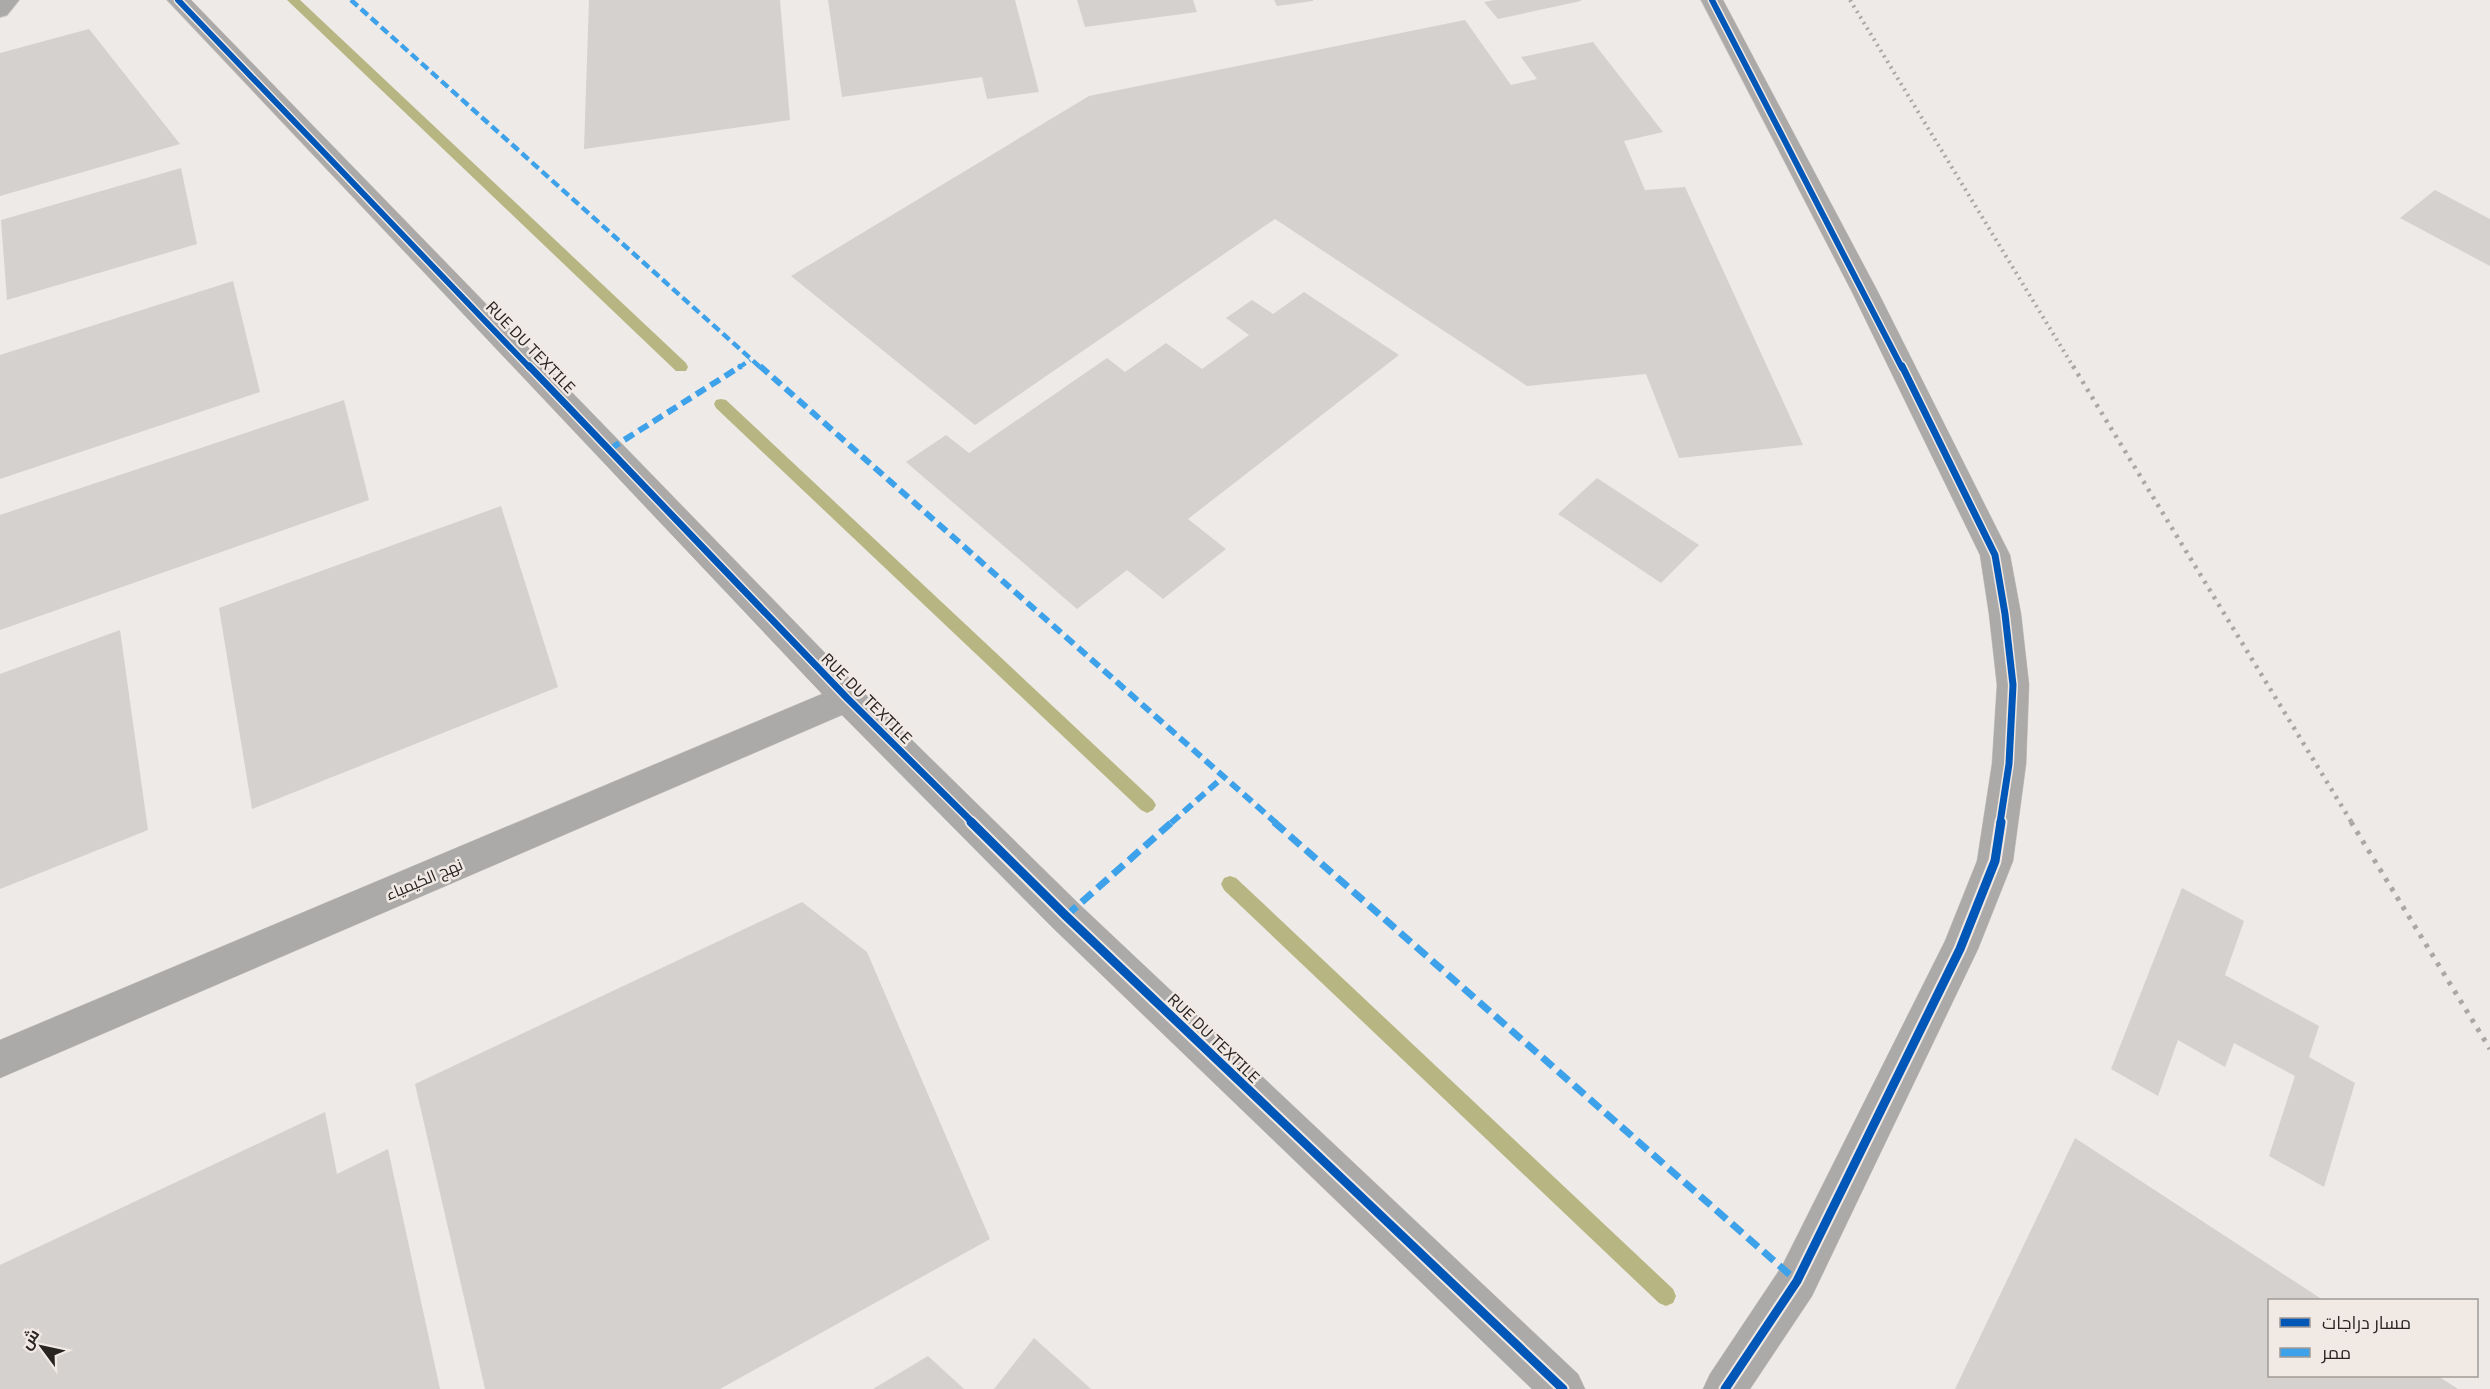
<svg xmlns="http://www.w3.org/2000/svg" width="2490" height="1389" font-family="'IBM Plex Sans',Cairo,sans-serif">
<style>
.lines{fill:none;stroke-linecap:round;stroke-linejoin:round}
.stream{fill:#b7b682;fill-rule:evenodd}
.building{fill:#d4d1cf}
.service-casing{stroke:#c9c6c4;stroke-width:2}
.minor-casing{stroke:#c9c6c4;stroke-width:1}
.service{fill:#abaaa9;fill-rule:evenodd}
.minor{fill:#abaaa9;fill-rule:evenodd}
.rail-far2{stroke:#a9a8a6;stroke-width:4;stroke-dasharray:2 4.5;stroke-linecap:butt}
.rail-far1{stroke:#a9a8a6;stroke-width:4.5;stroke-dasharray:3 6;stroke-linecap:butt}
.rail{stroke:#a9a8a6;stroke-width:5;stroke-dasharray:4 7;stroke-linecap:butt}
.quiet-far2{stroke:#3ea2ea;stroke-width:4.5;stroke-dasharray:9 4.5;stroke-linecap:butt}
.quiet-far1{stroke:#3ea2ea;stroke-width:6;stroke-dasharray:11 6;stroke-linecap:butt}
.quiet{stroke:#3ea2ea;stroke-width:7;stroke-dasharray:14 7;stroke-linecap:butt}
.cycleway-far2-casing{stroke:#f1e9e4;stroke-width:9}
.cycleway-far1-casing{stroke:#f1e9e4;stroke-width:10}
.cycleway-casing{stroke:#f1e9e4;stroke-width:13}
.cycleway-far2{stroke:#0057b8;stroke-width:6}
.cycleway-far1{stroke:#0057b8;stroke-width:7}
.cycleway{stroke:#0057b8;stroke-width:9}
.labels{text-anchor:middle;dominant-baseline:central;stroke-width:5;stroke-linejoin:round;paint-order:stroke}
.street-label{font-size:16px;fill:#272422;stroke:#f1e9e4}
</style>
<rect width="100%" height="100%" fill="#eeeae7"/>
<g class="lines">
<g class="stream">
<path d="M 287,0 L 300,0 L 686,363 L 688,367 L 686,371 L 676,371 Z"/>
<path d="M 721,399 L 726,400 L 1153,800 L 1156,805 L 1153,810 L 1147,813 L 1141,810 L 716,408 L 714,404 L 716,400 Z"/>
<path d="M 1230,876 L 1236,878 L 1673,1289 L 1676,1296 L 1673,1303 L 1666,1306 L 1659,1303 L 1224,890 L 1221,884 L 1224,878 Z"/>
</g>
</g>
<g class="building">
<path d="M 589,0 L 780,0 L 790,120 L 584,149 Z"/>
<path d="M 828,0 L 1015,0 L 1039,92 L 987,99 L 982,77 L 842,97 Z"/>
<path d="M 1077,0 L 1193,0 L 1197,12 L 1085,27 Z"/>
<path d="M 1274,0 L 1313,0 L 1313,1 L 1277,6 Z"/>
<path d="M 1494,0 L 1581,0 L 1581,1 L 1498,19 L 1484,2 Z"/>
<path d="M 1465,20 L 1511,85 L 1537,79 L 1521,57 L 1593,42 L 1663,132 L 1624,141 L 1645,190 L 1685,187 L 1803,445 L 1679,458 L 1646,374 L 1527,386 L 1275,219 L 975,425 L 791,276 L 1089,96 Z"/>
<path d="M 89,29 L 180,144 L 0,196 L 0,53 Z"/>
<path d="M 181,168 L 197,244 L 7,300 L 1,220 Z"/>
<path d="M 2435,190 L 2490,219 L 2490,266 L 2400,218 Z"/>
<path d="M 233,281 L 260,392 L 0,479 L 0,355 Z"/>
<path d="M 1304,292 L 1399,355 L 1188,519 L 1226,549 L 1163,599 L 1127,570 L 1077,609 L 906,462 L 946,435 L 969,453 L 1107,358 L 1125,372 L 1166,343 L 1202,369 L 1249,335 L 1226,318 L 1252,300 L 1273,314 Z"/>
<path d="M 344,400 L 369,500 L 0,630 L 0,515 Z"/>
<path d="M 1597,478 L 1699,545 L 1661,583 L 1558,514 Z"/>
<path d="M 501,506 L 558,687 L 252,809 L 219,608 Z"/>
<path d="M 120,630 L 148,830 L 0,889 L 0,674 Z"/>
<path d="M 2182,888 L 2244,921 L 2225,975 L 2319,1026 L 2309,1057 L 2355,1083 L 2324,1187 L 2269,1156 L 2295,1076 L 2234,1043 L 2225,1067 L 2178,1040 L 2158,1096 L 2111,1069 Z"/>
<path d="M 802,902 L 867,952 L 990,1239 L 720,1389 L 485,1389 L 415,1084 Z"/>
<path d="M 325,1112 L 337,1174 L 388,1149 L 440,1389 L 0,1389 L 0,1265 Z"/>
<path d="M 2075,1138 L 2323,1300 L 2270,1300 L 2270,1376 L 2438,1376 L 2458,1389 L 1955,1389 Z"/>
<path d="M 1034,1338 L 1091,1389 L 994,1389 Z"/>
<path d="M 928,1356 L 964,1389 L 873,1389 Z"/>
</g>
<g class="lines">
<g class="service-casing">
<path id="service" d="M 0,0 L 19,0 L 7,15 L 0,17 Z"/>
</g>
<g class="minor-casing">
<g id="minor">
<path d="M 167,0 L 191,0 L 859,688 L 1079,904 L 1578,1374 L 1585,1389 L 1532,1389 L 1053,928 L 842,715 L 0,1078 L 0,1040 L 822,694 Z"/>
<path d="M 1701,0 L 1723,0 L 1878,292 L 2010,555 L 2021,614 L 2029,685 L 2026,764 L 2013,861 L 1978,949 L 1812,1296 L 1750,1389 L 1703,1389 L 1710,1374 L 1782,1266 L 1945,941 L 1977,861 L 1992,764 L 1997,685 L 1989,614 L 1980,555 L 1852,292 Z"/>
</g>
</g>
<use href="#service" class="service"/>
<use href="#minor" class="minor"/>
<path class="rail-far2" d="M 1850,0 L 2074,368"/>
<path class="rail-far1" d="M 2073,366 L 2352,823"/>
<path class="rail" d="M 2351,822 L 2490,1049"/>
<g class="quiet-far2">
<path d="M 351,0 L 761,368"/>
<path d="M 738,368 L 750,360"/>
</g>
<g class="quiet-far1">
<path d="M 760,366 L 1276,823"/>
<path d="M 610,449 L 741,366"/>
<path d="M 1171,823 L 1222,778"/>
</g>
<g class="quiet">
<path d="M 1274,822 L 1797,1281"/>
<path d="M 1066,916 L 1172,822"/>
</g>
<g class="cycleway-far2-casing">
<g id="cycleway-far2">
<path d="M 178,0 L 530,368"/>
<path d="M 1712,0 L 1902,368"/>
</g>
</g>
<g class="cycleway-far1-casing">
<g id="cycleway-far1">
<path d="M 529,366 L 847,698 L 973,823"/>
<path d="M 1902,366 L 1995,555 L 2005,614 L 2013,685 L 2009,764 L 2000,823"/>
</g>
</g>
<g class="cycleway-casing">
<g id="cycleway">
<path d="M 971,822 L 1066,916 L 1563,1389"/>
<path d="M 1725,1389 L 1797,1281 L 1960,949 L 1995,861 L 2001,822"/>
</g>
</g>
<use href="#cycleway-far2" class="cycleway-far2"/>
<use href="#cycleway-far1" class="cycleway-far1"/>
<use href="#cycleway" class="cycleway"/>
</g>
<g class="labels">
<g class="street-label">
<text transform="translate(531 347) rotate(46)">RUE DU TEXTILE</text>
<text transform="translate(867 698) rotate(45)">RUE DU TEXTILE</text>
<text transform="translate(424 879) rotate(-23)">نهج الكيمياء</text>
<text transform="translate(1214 1038) rotate(44)">RUE DU TEXTILE</text>
</g>
</g>
<rect x="2268" y="1299" width="210" height="78" fill="#f1e9e4" stroke="#a09a96" stroke-width="1.5"/>
<rect x="2280" y="1318" width="30" height="9" fill="#0057b8" stroke="#a09a96" stroke-width="1.5"/>
<text x="2322" y="1329" font-size="18" fill="#272422">مسار دراجات</text>
<rect x="2280" y="1348" width="30" height="9" fill="#3ea2ea" stroke="#a09a96" stroke-width="1.5"/>
<text x="2322" y="1359" font-size="18" fill="#272422">ممر</text>
<g transform="translate(42 1347) rotate(303)" stroke="#f1e9e4" stroke-width="4.5" paint-order="stroke">
<path d="M0-4.5L10 22L0 15L-10 22Z" fill="#272422"/>
<text y="-9" font-size="16" font-weight="bold" text-anchor="middle" fill="#272422">ش</text>
</g>
</svg>
